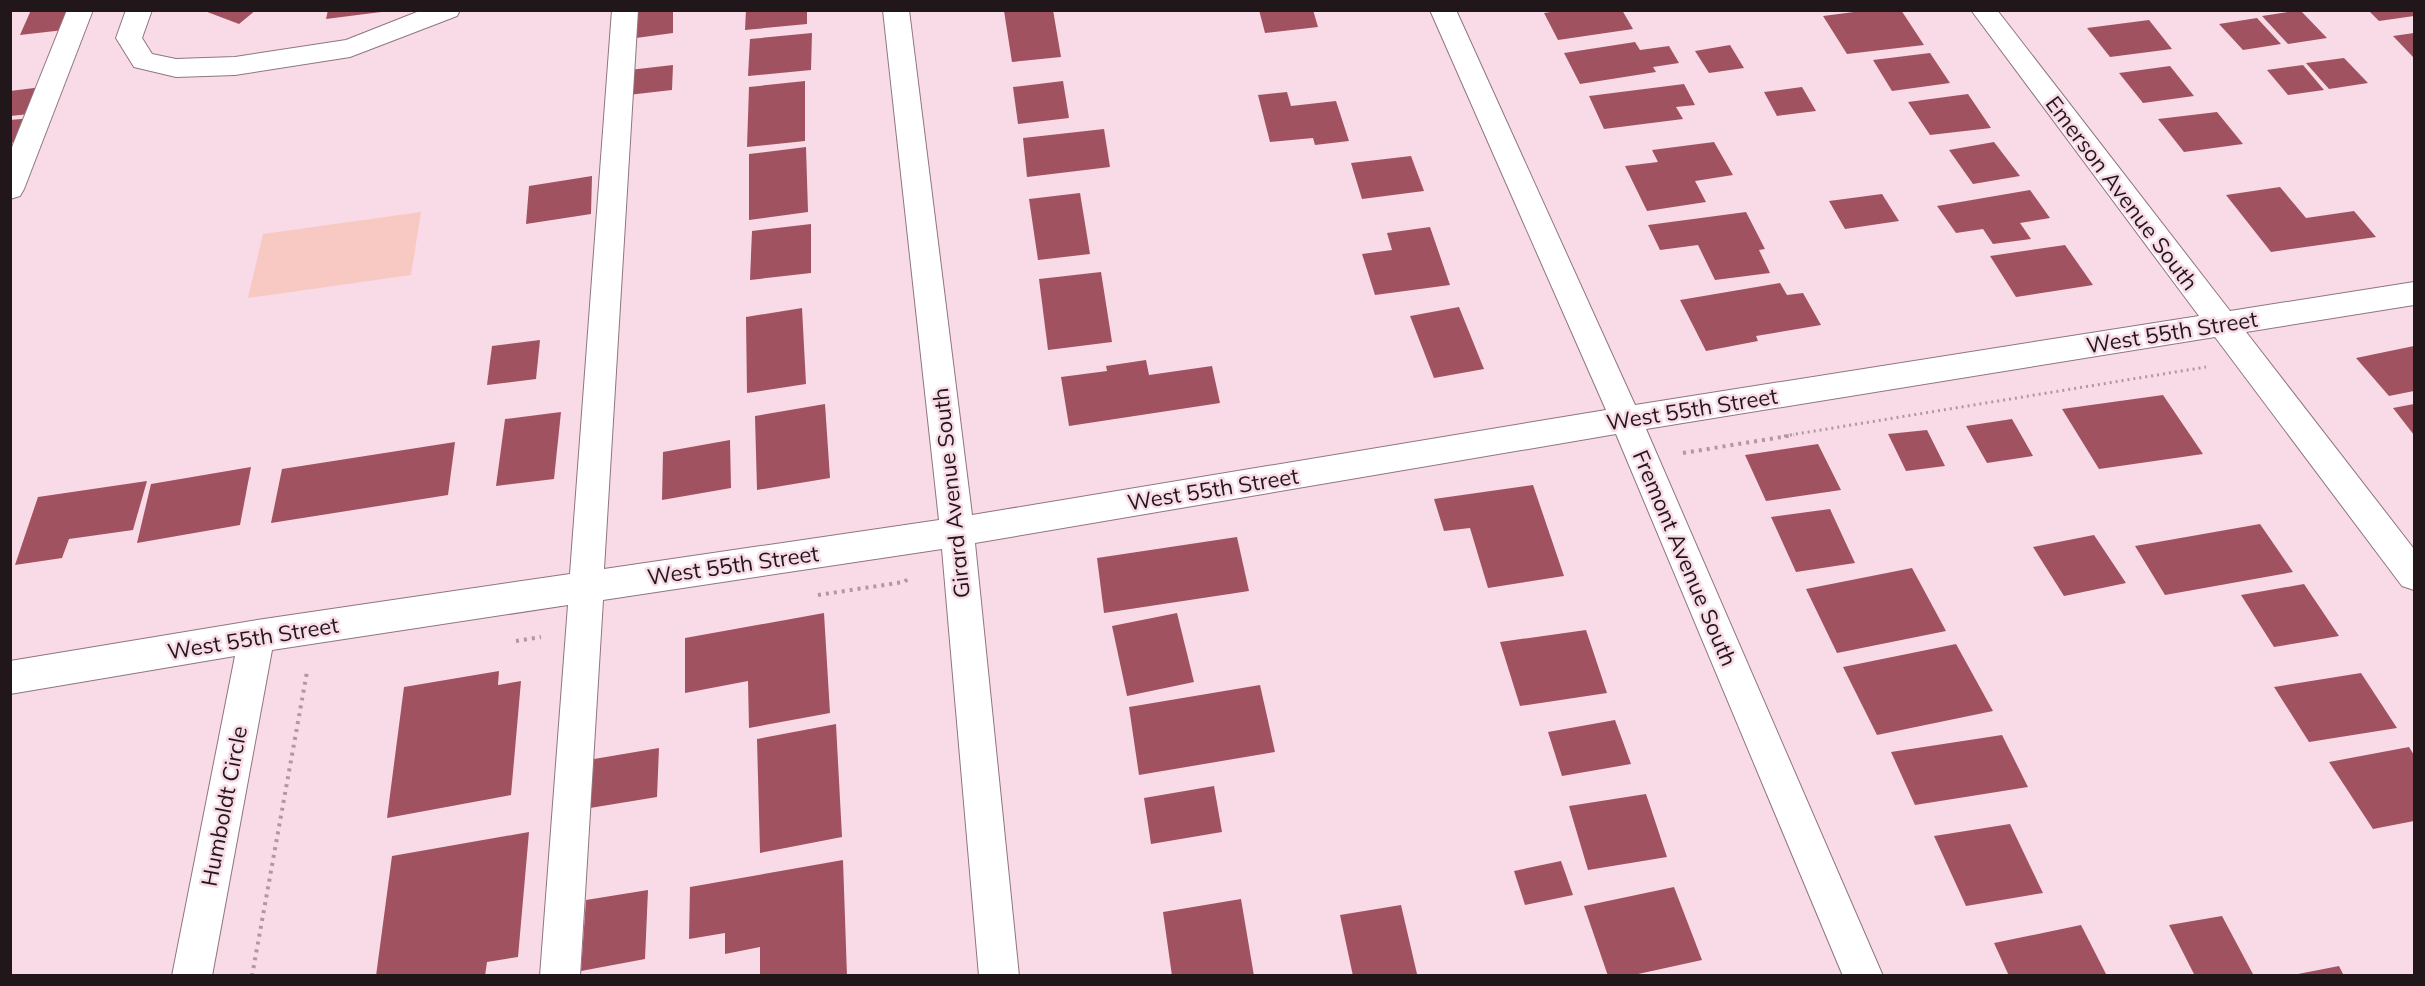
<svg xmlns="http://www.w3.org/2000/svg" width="2425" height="986" font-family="Mulish,sans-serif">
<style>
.green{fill:#f8c8c2}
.building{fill:#a15260}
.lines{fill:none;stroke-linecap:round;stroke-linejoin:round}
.minor-casing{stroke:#8f7580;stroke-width:2}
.path-far1{stroke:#af98a1;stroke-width:3;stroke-dasharray:2 4;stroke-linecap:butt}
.path{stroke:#af98a1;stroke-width:4;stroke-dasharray:3 5;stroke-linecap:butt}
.minor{fill:#fff;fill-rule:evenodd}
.labels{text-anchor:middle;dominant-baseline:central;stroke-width:5;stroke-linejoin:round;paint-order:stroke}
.street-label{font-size:22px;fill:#21171b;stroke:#f9dbe7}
</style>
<rect width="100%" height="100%" fill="#f9dbe7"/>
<path class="green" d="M 421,212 L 411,275 L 248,298 L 263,234 Z"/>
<g class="building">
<path d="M 31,10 L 72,10 L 64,30 L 20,35 Z"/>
<path d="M 202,10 L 256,10 L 239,24 Z"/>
<path d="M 328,10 L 381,10 L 381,12 L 326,19 Z"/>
<path d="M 637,10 L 673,10 L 673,33 L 636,38 Z"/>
<path d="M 746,10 L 807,10 L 807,24 L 745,30 Z"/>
<path d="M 1053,10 L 1061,57 L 1012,62 L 1004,11 Z"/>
<path d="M 1259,10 L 1313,10 L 1318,27 L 1265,33 Z"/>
<path d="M 1564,10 L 1622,10 L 1633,29 L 1558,40 L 1544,13 Z"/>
<path d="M 1869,10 L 1901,10 L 1924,45 L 1847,54 L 1823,16 Z"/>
<path d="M 2300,10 L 2327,38 L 2288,44 L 2262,16 Z"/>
<path d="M 2368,10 L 2414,10 L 2414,16 L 2379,21 Z"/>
<path d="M 2257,18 L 2281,44 L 2243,50 L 2219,24 Z"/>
<path d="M 2149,20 L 2172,49 L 2110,57 L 2087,28 Z"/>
<path d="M 812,33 L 811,70 L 748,76 L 750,39 Z"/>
<path d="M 2414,33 L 2414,58 L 2393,36 Z"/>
<path d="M 1635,42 L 1640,50 L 1669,46 L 1679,63 L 1653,67 L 1656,72 L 1580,84 L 1564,53 Z"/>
<path d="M 1730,45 L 1744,68 L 1709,73 L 1695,51 Z"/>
<path d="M 1930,53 L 1950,83 L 1892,91 L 1873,60 Z"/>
<path d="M 2344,58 L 2368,83 L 2329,89 L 2306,63 Z"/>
<path d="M 673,65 L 672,90 L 628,95 L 629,70 Z"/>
<path d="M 2303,65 L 2324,90 L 2288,95 L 2267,70 Z"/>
<path d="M 2170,66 L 2194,96 L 2143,103 L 2119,73 Z"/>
<path d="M 805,81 L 805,141 L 747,147 L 749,87 Z"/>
<path d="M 1063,81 L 1069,118 L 1018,124 L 1013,87 Z"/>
<path d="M 1684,84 L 1695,105 L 1676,107 L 1683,119 L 1604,129 L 1589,96 Z"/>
<path d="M 42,87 L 30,114 L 10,116 L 10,91 Z"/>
<path d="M 1802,87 L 1816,111 L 1777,116 L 1764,92 Z"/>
<path d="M 1287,92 L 1291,106 L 1336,101 L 1349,141 L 1315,145 L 1313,138 L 1270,142 L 1258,95 Z"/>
<path d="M 1968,94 L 1991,128 L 1930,135 L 1908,102 Z"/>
<path d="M 2217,112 L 2243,144 L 2184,152 L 2158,119 Z"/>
<path d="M 32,118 L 22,141 L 10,143 L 10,120 Z"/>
<path d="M 1104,129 L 1110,167 L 1027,177 L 1023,138 Z"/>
<path d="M 1714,142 L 1733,175 L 1695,181 L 1706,202 L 1647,211 L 1625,166 L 1658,162 L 1652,150 Z"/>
<path d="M 1994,142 L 2020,176 L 1973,184 L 1949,150 Z"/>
<path d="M 806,147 L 808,212 L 749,220 L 749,154 Z"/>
<path d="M 1411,156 L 1424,191 L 1362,199 L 1351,163 Z"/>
<path d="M 592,176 L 591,214 L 526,224 L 529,186 Z"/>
<path d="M 2280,187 L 2306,218 L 2354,211 L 2376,237 L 2271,252 L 2226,195 Z"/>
<path d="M 2030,190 L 2050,218 L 2020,223 L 2031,239 L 1993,244 L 1983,229 L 1956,233 L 1937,206 Z"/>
<path d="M 1080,193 L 1090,254 L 1038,260 L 1029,199 Z"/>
<path d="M 1882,194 L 1899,221 L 1845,229 L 1829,201 Z"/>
<path d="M 1746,212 L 1765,249 L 1759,250 L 1770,273 L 1715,280 L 1698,245 L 1660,250 L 1648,225 Z"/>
<path d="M 811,224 L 811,273 L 750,280 L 752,231 Z"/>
<path d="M 1430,227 L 1450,285 L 1375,295 L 1362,254 L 1392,250 L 1387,233 Z"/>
<path d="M 2065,245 L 2093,285 L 2016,297 L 1990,256 Z"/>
<path d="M 1101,272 L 1112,342 L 1048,350 L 1039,279 Z"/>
<path d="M 1780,283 L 1787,295 L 1803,293 L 1821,325 L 1756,336 L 1758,341 L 1706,351 L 1680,300 Z"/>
<path d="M 1459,307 L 1484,369 L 1434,378 L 1410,316 Z"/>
<path d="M 802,308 L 806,384 L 747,393 L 746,317 Z"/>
<path d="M 540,340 L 536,379 L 487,385 L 492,346 Z"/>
<path d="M 2414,346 L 2414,391 L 2389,396 L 2356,358 Z"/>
<path d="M 1146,360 L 1149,375 L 1212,366 L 1220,403 L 1069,426 L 1061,377 L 1107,371 L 1106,366 Z"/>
<path d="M 2163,395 L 2203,454 L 2099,469 L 2062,409 Z"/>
<path d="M 825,404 L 830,478 L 757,490 L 755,416 Z"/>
<path d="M 2414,404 L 2414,435 L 2393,408 Z"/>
<path d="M 561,412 L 554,479 L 496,486 L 505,419 Z"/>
<path d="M 2012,419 L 2033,456 L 1987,463 L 1966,426 Z"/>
<path d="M 1927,430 L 1945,466 L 1906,471 L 1888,434 Z"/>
<path d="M 730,440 L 731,488 L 662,500 L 663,452 Z"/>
<path d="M 455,442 L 448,495 L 271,523 L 282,469 Z"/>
<path d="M 1818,444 L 1841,490 L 1766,501 L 1745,455 Z"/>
<path d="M 251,467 L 240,525 L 137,543 L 151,484 Z"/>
<path d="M 147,481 L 133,530 L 69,539 L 62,558 L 15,565 L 38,497 Z"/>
<path d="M 1533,485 L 1564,576 L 1488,588 L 1470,528 L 1444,531 L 1434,499 Z"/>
<path d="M 1830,509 L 1855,563 L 1796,572 L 1771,517 Z"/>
<path d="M 2260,524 L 2293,572 L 2165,595 L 2135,546 Z"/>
<path d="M 2094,535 L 2126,583 L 2064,596 L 2033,547 Z"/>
<path d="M 1237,537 L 1249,591 L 1104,613 L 1097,558 Z"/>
<path d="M 1912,568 L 1946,631 L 1837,653 L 1806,589 Z"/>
<path d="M 2304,584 L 2339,636 L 2274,647 L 2241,595 Z"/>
<path d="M 824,613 L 830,713 L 749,728 L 748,681 L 685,693 L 685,638 Z"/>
<path d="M 1177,613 L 1194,682 L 1127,696 L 1112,626 Z"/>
<path d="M 1586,630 L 1607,693 L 1520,706 L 1500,642 Z"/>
<path d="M 1956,644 L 1993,711 L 1877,735 L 1843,667 Z"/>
<path d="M 499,671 L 498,685 L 521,681 L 511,795 L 387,818 L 404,687 Z"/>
<path d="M 2361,673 L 2397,728 L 2309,742 L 2274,687 Z"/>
<path d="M 1260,685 L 1275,752 L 1139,775 L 1129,707 Z"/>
<path d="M 1615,720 L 1631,764 L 1562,776 L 1548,732 Z"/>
<path d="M 836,724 L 842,837 L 760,853 L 757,739 Z"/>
<path d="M 2002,735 L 2028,787 L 1915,805 L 1891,752 Z"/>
<path d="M 2409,747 L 2414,755 L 2414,821 L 2373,829 L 2329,762 Z"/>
<path d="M 659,748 L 657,797 L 590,808 L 594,759 Z"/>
<path d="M 1214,786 L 1222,832 L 1151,844 L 1144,798 Z"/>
<path d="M 1646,794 L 1667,857 L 1588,870 L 1569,806 Z"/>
<path d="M 2010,824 L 2043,893 L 1966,906 L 1934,836 Z"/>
<path d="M 529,832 L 518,957 L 487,962 L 485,976 L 376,976 L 392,856 Z"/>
<path d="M 843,860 L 847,976 L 760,976 L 760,947 L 725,954 L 725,933 L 689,939 L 690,887 Z"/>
<path d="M 1561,861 L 1573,895 L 1525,905 L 1514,871 Z"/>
<path d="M 1674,887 L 1702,960 L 1629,976 L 1608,976 L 1584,906 Z"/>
<path d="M 648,890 L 645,959 L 581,971 L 586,900 Z"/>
<path d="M 1241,899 L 1254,976 L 1172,976 L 1163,912 Z"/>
<path d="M 1401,905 L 1417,974 L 1353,976 L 1340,915 Z"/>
<path d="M 2222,916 L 2254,976 L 2195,976 L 2169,925 Z"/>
<path d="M 2081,925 L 2107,976 L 2009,976 L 1994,943 Z"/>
<path d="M 2339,966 L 2344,976 L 2298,976 L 2298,974 Z"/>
</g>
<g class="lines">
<g class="minor-casing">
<g id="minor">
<path d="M 67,10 L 93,10 L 24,189 L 20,196 L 10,199 L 10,152 Z"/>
<path d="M 126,10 L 152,10 L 142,38 L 152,54 L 176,59 L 235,57 L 346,40 L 422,10 L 460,10 L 457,16 L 350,57 L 235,75 L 176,77 L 134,67 L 116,38 Z"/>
<path d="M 612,10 L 638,10 L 604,569 L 939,520 L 883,10 L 909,10 L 972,515 L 1606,410 L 1430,10 L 1456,10 L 1635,405 L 2199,316 L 1971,10 L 1997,10 L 2230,311 L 2414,282 L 2414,305 L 2246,332 L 2414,549 L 2414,590 L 2402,586 L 2215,337 L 1646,429 L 1883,976 L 1843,976 L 1616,434 L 975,543 L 1019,976 L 979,976 L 942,549 L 603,600 L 580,976 L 540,976 L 568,605 L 272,650 L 212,976 L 172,976 L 235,656 L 10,694 L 10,661 L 257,620 L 570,574 Z"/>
</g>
</g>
<path class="path-far1" d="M 1784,436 L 2206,367"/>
<g class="path">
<path d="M 1683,453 L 1794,435"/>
<path d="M 818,595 L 904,582 L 908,579"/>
<path d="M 516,641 L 541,637"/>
<path d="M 252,976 L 307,672"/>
</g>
<use href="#minor" class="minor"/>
</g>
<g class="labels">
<g class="street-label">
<text transform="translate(2122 193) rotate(53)">Emerson Avenue South</text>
<text transform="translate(2172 332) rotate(-9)">West 55th Street</text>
<text transform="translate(1692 409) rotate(-9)">West 55th Street</text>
<text transform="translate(1213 489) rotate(-9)">West 55th Street</text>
<text transform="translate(951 493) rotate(-96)">Girard Avenue South</text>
<text transform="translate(1685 558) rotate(67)">Fremont Avenue South</text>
<text transform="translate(733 565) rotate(-8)">West 55th Street</text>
<text transform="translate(253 638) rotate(-9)">West 55th Street</text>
<text transform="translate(224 806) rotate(-79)">Humboldt Circle</text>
</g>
</g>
<rect width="2425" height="986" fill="none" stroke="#21171b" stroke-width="24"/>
</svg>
